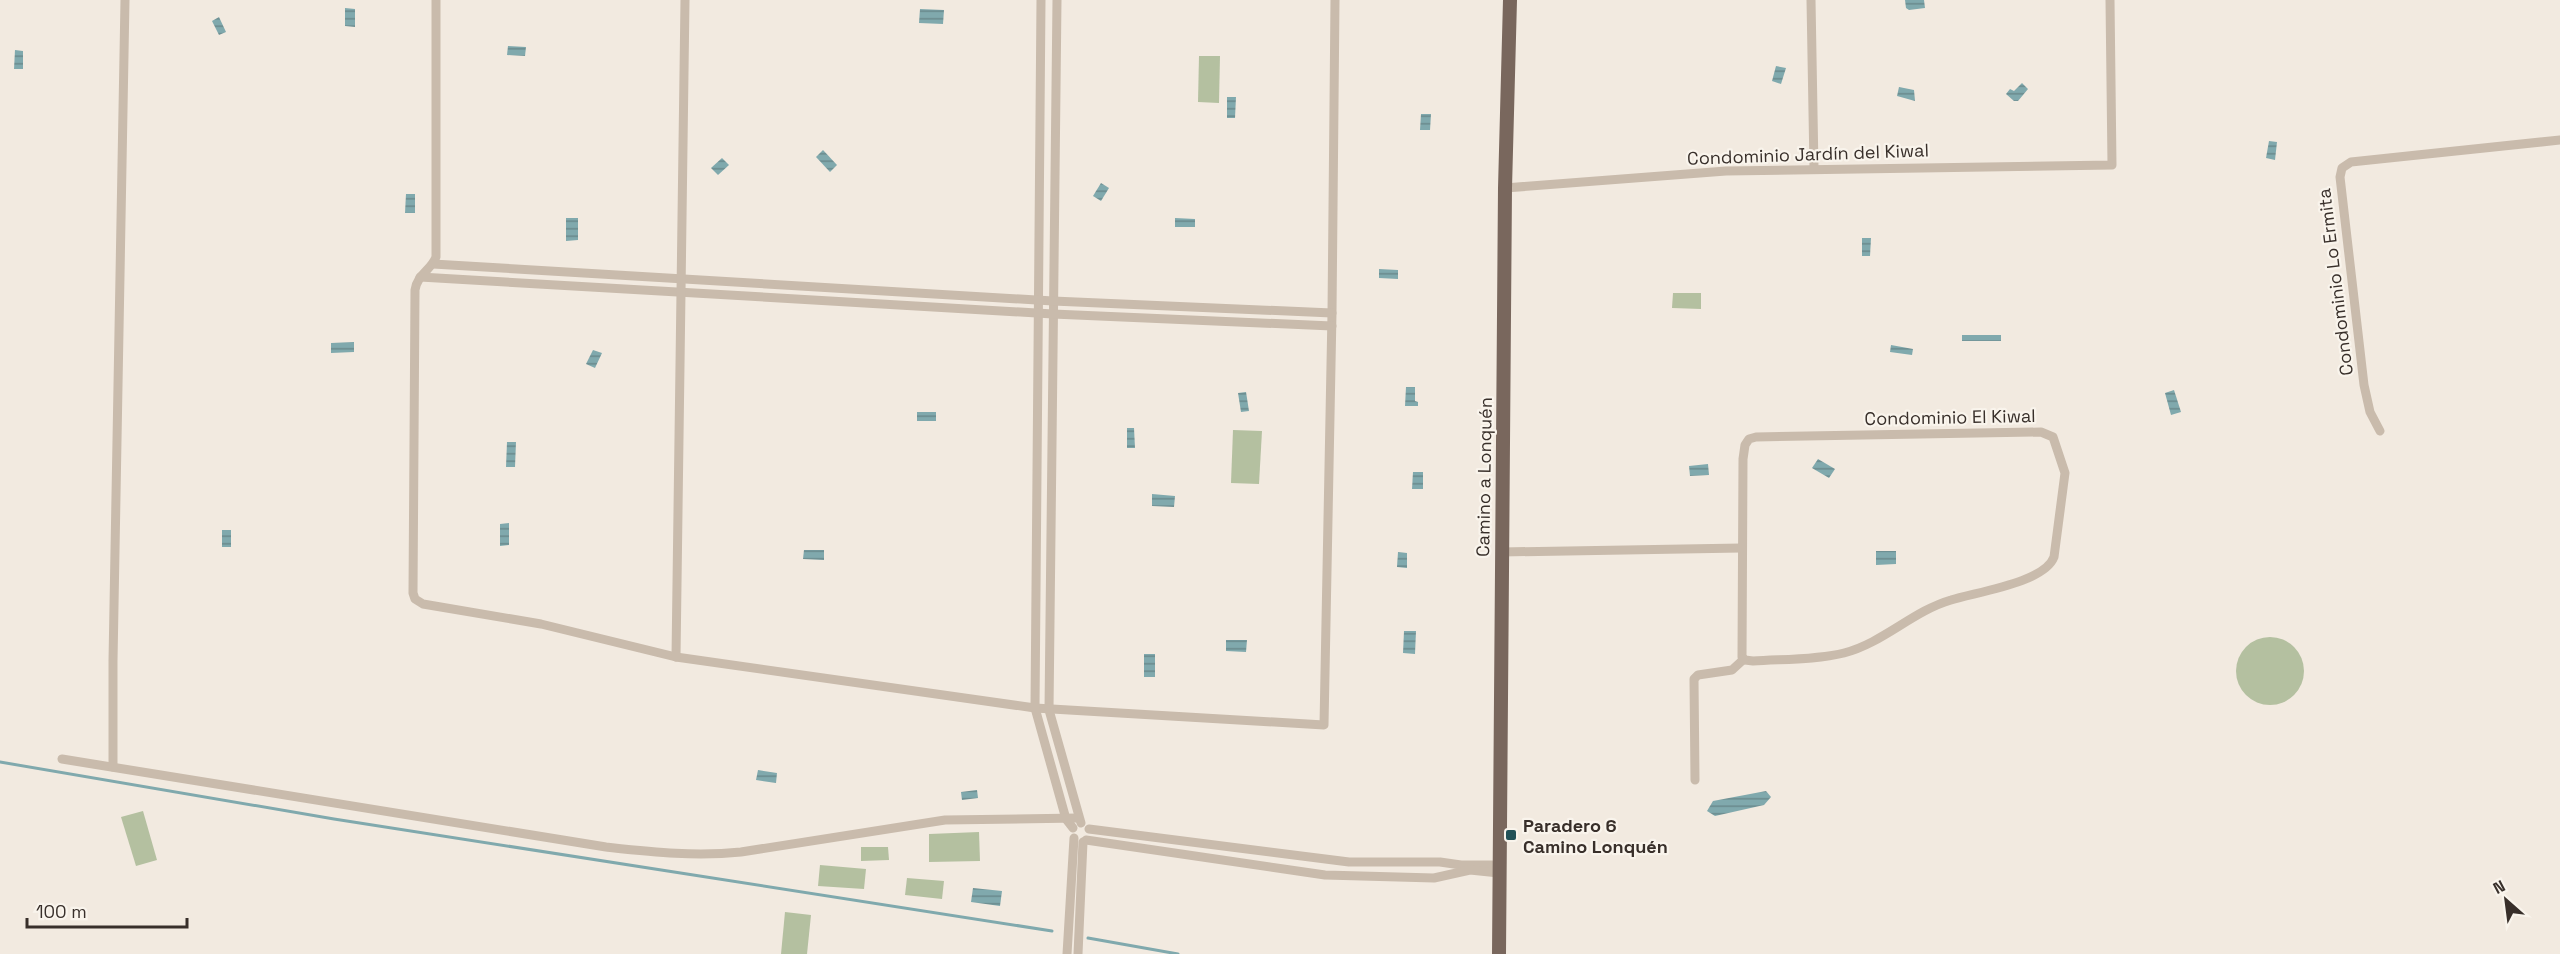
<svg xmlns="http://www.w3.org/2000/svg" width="2560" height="954" font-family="'Space Grotesk',sans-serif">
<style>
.pitch{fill:#b4c0a0}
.water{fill:url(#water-rules)}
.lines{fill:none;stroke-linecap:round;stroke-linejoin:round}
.stream{stroke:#80a9ad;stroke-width:3}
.street{stroke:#c9bbac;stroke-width:9}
.primary{stroke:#79675d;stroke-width:14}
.poi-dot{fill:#225157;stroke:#f9f4ec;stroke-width:2}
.labels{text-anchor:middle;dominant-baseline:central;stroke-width:4.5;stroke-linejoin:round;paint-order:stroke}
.street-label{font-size:18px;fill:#382f2a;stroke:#f9f4ec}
.poi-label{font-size:18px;font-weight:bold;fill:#382f2a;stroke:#f9f4ec;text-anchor:start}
</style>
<defs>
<pattern id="water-rules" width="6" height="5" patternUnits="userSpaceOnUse" patternTransform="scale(1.5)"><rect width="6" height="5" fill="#80a9ad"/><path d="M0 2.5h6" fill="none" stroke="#6a8a8d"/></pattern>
</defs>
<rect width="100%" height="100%" fill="#f2eae0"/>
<g class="pitch">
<path d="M 1199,56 L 1220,56 L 1219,103 L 1198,102 Z"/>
<path d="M 1673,293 L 1701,293 L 1701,309 L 1672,308 Z"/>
<path d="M 1233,430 L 1262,431 L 1259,484 L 1231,483 Z"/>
<circle cx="2270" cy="671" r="34"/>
<path d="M 143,811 L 157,860 L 136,866 L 121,817 Z"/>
<path d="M 979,832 L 980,861 L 929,862 L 929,834 Z"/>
<path d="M 861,847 L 888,847 L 889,860 L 861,861 Z"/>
<path d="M 820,865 L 866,869 L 864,889 L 818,886 Z"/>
<path d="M 907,878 L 944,881 L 942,899 L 905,895 Z"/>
<path d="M 785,912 L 811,915 L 807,954 L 781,954 Z"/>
</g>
<g class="water">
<path d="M 1905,0 L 1924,0 L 1925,8 L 1909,10 L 1906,8 Z"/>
<path d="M 345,8 L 355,9 L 355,27 L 345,26 Z"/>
<path d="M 920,9 L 944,10 L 943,24 L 919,23 Z"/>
<path d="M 219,17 L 226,32 L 219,35 L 212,21 Z"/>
<path d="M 508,46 L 526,47 L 525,56 L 507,55 Z"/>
<path d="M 15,50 L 23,51 L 23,69 L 14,69 Z"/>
<path d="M 1776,66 L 1786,68 L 1781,84 L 1772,81 Z"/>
<path d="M 2022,83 L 2028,89 L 2018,101 L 2014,101 L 2006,94 L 2010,89 L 2014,91 Z"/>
<path d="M 1899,87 L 1914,90 L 1915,101 L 1897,96 Z"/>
<path d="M 1227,97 L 1236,97 L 1235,118 L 1227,118 Z"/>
<path d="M 1421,114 L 1431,114 L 1430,130 L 1420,130 Z"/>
<path d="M 2269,141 L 2277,142 L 2275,160 L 2266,158 Z"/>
<path d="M 823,150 L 837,165 L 830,172 L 816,157 Z"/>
<path d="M 722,158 L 729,165 L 718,175 L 711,168 Z"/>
<path d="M 1101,183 L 1109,188 L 1101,201 L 1093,196 Z"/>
<path d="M 406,194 L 415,194 L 415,213 L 405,213 Z"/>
<path d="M 566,218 L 578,218 L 578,240 L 566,241 Z"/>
<path d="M 1175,218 L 1195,219 L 1195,227 L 1175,227 Z"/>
<path d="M 1862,238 L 1871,238 L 1870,256 L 1862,256 Z"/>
<path d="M 1379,269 L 1398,270 L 1398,279 L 1379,278 Z"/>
<rect x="1962" y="335" width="39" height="6"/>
<path d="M 354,342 L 354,352 L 331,353 L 331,343 Z"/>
<path d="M 1891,345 L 1913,349 L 1912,355 L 1890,352 Z"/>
<path d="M 593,350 L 602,353 L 595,368 L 586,364 Z"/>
<path d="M 1406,387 L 1415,387 L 1415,401 L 1418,402 L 1418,406 L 1405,406 Z"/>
<path d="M 2174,390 L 2181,412 L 2171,415 L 2165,393 Z"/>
<path d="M 1246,392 L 1249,411 L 1241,412 L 1238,393 Z"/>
<rect x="917" y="412" width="19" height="9"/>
<path d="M 1127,428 L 1134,428 L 1135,448 L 1127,448 Z"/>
<path d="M 507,442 L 516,442 L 515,467 L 506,467 Z"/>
<path d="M 1818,459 L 1835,469 L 1829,478 L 1812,468 Z"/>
<path d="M 1708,464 L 1709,475 L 1690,476 L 1689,466 Z"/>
<path d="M 1413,472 L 1423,472 L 1423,489 L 1412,489 Z"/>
<path d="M 1152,494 L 1175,496 L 1174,507 L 1152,506 Z"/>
<path d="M 509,523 L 509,545 L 500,546 L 500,524 Z"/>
<rect x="222" y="530" width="9" height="17"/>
<path d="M 804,550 L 824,550 L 824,560 L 803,559 Z"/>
<path d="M 1876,551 L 1896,551 L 1896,564 L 1876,565 Z"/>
<path d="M 1398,552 L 1407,553 L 1407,568 L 1397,567 Z"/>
<path d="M 1404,631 L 1416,631 L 1415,654 L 1403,653 Z"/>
<path d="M 1226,640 L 1247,640 L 1246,652 L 1226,651 Z"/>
<rect x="1144" y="654" width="11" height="23"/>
<path d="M 758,770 L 777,773 L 776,783 L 756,780 Z"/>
<path d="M 977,790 L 978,798 L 962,800 L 961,792 Z"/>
<path d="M 1766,791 L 1771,797 L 1764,805 L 1715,816 L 1707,811 L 1713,801 Z"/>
<path d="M 973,888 L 1002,891 L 1000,906 L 971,902 Z"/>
</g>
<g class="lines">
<g class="stream">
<path d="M 0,762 L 334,819 L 1052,931"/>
<path d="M 1088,938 L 1178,954"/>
</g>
<g class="street">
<path d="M 436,0 L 436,257 C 431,270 417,275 415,290 L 413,593 L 415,599 L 423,604 L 541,624 L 676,657 L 1035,708 L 1324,725 L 1332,313 L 1335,0"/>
<path d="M 1041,0 L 1035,708 L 1066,819 L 1073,828"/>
<path d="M 1057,0 L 1049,710 L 1081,823"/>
<path d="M 1811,0 L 1814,168"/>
<path d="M 1505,188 L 1726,171 L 2112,165 L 2110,0"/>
<path d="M 433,264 L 1053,301 L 1332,313"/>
<path d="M 420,277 L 1053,314 L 1332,326"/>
<path d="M 2380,431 L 2370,412 L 2364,385 L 2340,177 L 2342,168 L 2351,162 L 2560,140"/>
<path d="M 2041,432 L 2053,437 L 2065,473 L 2054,557 C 2044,583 1976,592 1951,600 C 1913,611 1883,643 1844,653 C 1816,660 1782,659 1753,661 L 1745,660 L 1742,657 L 1743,459 L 1745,445 L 1749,439 L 1756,437 Z"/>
<path d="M 1502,552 L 1741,548"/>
<path d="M 676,657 L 685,0"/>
<path d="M 62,759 L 606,847 C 652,852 695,857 741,852 L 945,820 L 1078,818"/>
<path d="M 113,767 L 113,661 L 125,0"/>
<path d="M 1695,780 L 1694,679 L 1698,675 L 1732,670 L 1744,659"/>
<path d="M 1089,829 L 1349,862 L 1440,862 L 1461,865 L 1499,865"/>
<path d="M 1086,840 L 1325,875 L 1434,878 L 1470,870 L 1499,873"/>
<path d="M 1067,954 L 1074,838"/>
<path d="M 1078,954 L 1083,842"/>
</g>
<path class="primary" d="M 1499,954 L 1505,188 L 1510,0"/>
</g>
<rect class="poi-dot" x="1505" y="829" width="12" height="12" rx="3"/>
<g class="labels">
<g class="street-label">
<text transform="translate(1808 154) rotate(-2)">Condominio Jardín del Kiwal</text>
<text transform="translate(2335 282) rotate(-97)">Condominio Lo Ermita</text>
<text transform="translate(1950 417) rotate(-1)">Condominio El Kiwal</text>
<text transform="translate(1484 477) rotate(-89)">Camino a Lonquén</text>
</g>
<g class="poi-label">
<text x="1523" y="825">Paradero 6<tspan x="1523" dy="21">Camino Lonquén</tspan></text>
</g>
</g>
<g transform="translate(2506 900) rotate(332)" stroke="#f9f4ec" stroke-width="4.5" paint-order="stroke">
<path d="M0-4.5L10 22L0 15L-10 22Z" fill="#382f2a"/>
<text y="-9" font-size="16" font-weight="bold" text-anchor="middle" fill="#382f2a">N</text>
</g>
<path d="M27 918v9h160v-9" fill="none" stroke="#382f2a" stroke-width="3"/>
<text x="36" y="918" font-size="18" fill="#382f2a" stroke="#f9f4ec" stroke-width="4.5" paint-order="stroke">100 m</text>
</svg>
